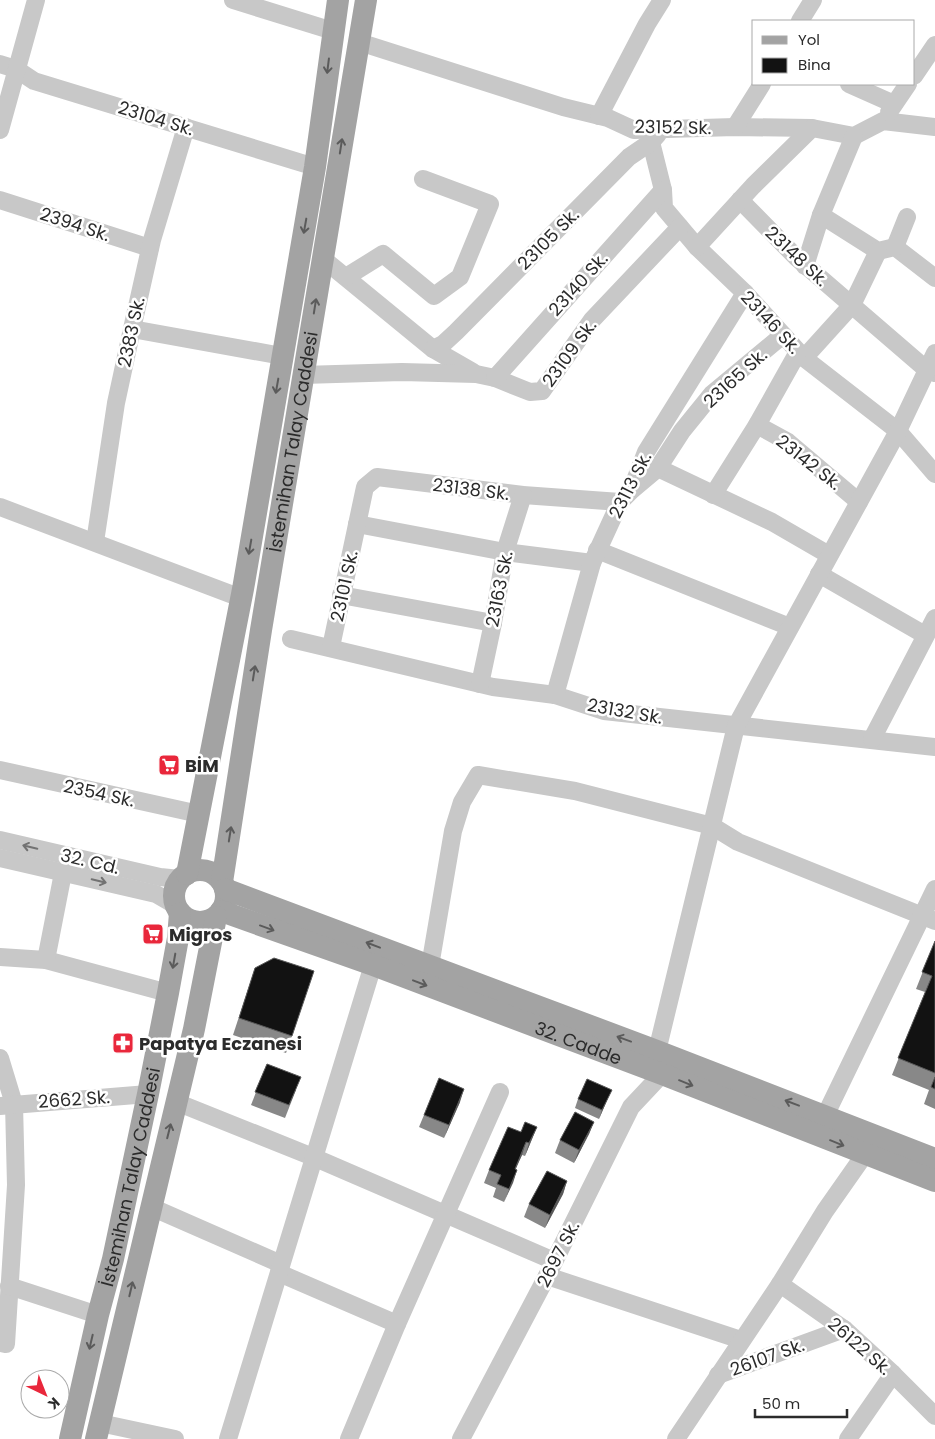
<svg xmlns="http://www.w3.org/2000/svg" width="935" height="1439" font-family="Poppins,sans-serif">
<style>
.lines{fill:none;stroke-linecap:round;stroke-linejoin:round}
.minor{stroke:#c8c8c8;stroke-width:18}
.major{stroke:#a3a3a3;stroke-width:22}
.wall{fill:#888}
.shaded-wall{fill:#595959}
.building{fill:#121212;stroke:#595959}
.oneway{stroke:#5b5b5b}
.oneway2{stroke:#727272}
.labels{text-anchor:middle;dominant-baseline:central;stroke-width:5;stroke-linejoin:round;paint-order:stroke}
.street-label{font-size:18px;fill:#2b2b2b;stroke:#fff}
.poi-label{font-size:18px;font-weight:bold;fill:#2b2b2b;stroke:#fff;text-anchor:start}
</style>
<rect width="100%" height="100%" fill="#fff"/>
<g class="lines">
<g class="minor">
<path d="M 233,0 L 333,31"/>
<path d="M 800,21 L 813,0"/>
<path d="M 359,42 L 563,107 L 608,118 L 634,130 L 735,127 L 812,128 L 854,136 L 883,121 L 935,127"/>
<path d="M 0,64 L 16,69 L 34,81 L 315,167"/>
<path d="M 914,76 L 935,45"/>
<path d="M 849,84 L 894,104"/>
<path d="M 889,112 L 908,84"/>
<path d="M 599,116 L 647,24 L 662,0"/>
<path d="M 735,127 L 762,84"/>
<path d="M 0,130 L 36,0"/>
<path d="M 651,142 L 663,190 L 664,208 L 697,247 L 745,293 L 804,358 L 898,431 L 935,474"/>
<path d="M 0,200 L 150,248"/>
<path d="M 740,200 L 797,258 L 927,370 L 935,373"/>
<path d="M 821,215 L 878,251 L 895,247 L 935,278"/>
<path d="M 697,247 L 753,186 L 812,128"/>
<path d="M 895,247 L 907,217"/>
<path d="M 322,258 L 433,349 L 473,372"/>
<path d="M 805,266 L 821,215 L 854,136"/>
<path d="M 346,277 L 383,254 L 434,296 L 460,277 L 490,204 L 423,179"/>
<path d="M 132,329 L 282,356"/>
<path d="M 433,349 L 443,344 L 456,332 L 629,157 L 651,142 L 658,134"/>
<path d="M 804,358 L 852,305 L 878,251"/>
<path d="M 303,375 L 402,372 L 476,374 L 495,378 L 530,392 L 542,391 L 592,320 L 680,227"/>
<path d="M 495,378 L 663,190"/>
<path d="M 757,425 L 788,442 L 859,502"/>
<path d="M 658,468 L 772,522 L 829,555"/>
<path d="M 633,489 L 658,468 L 682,431 L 712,394 L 783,335"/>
<path d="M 713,495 L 757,425 L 798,352"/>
<path d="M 0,507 L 241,598"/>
<path d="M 357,524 L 505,552 L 592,563"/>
<path d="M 95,542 L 116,403 L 132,329 L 152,240 L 186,127"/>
<path d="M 597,550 L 790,627"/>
<path d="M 819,574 L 925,635"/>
<path d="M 341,595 L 493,623"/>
<path d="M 291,639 L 493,687 L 555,695 L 604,711 L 935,747"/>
<path d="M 331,647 L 365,487 L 377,477 L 523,495 L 620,502"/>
<path d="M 480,684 L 493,623 L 505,552 L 523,495"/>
<path d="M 555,695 L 592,563 L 620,502 L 631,491 L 646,452 L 745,293"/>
<path d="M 872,739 L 935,618"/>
<path d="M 0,770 L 199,814"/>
<path d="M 0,840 L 160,877 L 180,879"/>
<path d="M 0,858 L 156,894 L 175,905"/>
<path d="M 0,957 L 46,960 L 168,993"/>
<path d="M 46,960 L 63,873"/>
<path d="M 430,966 L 453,831 L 462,802 L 478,775 L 575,791 L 712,826 L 738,842 L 935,921"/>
<path d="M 657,1051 L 736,726 L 898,431 L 935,353"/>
<path d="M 0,1058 L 14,1104 L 16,1185 L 6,1344 L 0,1343"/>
<path d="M 176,1102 L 313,1157 L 554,1261"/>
<path d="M 0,1106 L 148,1094"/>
<path d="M 825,1116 L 935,889"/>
<path d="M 151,1207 L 281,1264"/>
<path d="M 279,1273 L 397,1324"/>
<path d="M 547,1276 L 741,1340"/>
<path d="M 780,1284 L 844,1329 L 893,1374 L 935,1416"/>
<path d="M 9,1286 L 98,1315"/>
<path d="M 718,1375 L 844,1329"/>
<path d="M 100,1423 L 175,1439"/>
<path d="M 228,1439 L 373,965"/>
<path d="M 349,1439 L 397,1324 L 500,1092"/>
<path d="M 461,1439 L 547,1276 L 631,1107 L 662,1074"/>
<path d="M 676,1439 L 780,1284 L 825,1211 L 865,1154"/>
<path d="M 848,1439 L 893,1374"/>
</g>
<g class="major">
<circle cx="200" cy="896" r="26"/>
<path d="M 187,874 L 243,589 L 315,167 L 338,0"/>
<path id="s1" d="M 222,882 L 261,630 L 366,0"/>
<path d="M 225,889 L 657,1051 L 935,1159"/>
<path id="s2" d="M 221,911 L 373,965 L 662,1074 L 935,1181"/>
<path id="s3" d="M 70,1439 L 98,1315 L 113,1259 L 148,1094 L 168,993 L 178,938 L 180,913"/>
<path d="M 96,1439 L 194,1029 L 216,917"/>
</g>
</g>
<g class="wall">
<path d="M 935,941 L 935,1109 L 924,1104 L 929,1090 L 892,1075 L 925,992 L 916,989 Z"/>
<path d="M 255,968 L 292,1036 L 286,1053 L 233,1035 Z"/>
<path d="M 267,1064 L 296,1090 L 285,1118 L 251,1105 Z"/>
<path d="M 608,1098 L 599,1119 L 575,1108 L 578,1099 Z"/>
<path d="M 460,1102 L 444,1138 L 419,1127 L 424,1115 Z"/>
<path d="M 594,1122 L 589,1134 L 574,1163 L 555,1153 L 560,1140 Z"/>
<path d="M 537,1127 L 525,1156 L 522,1155 L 515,1169 L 517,1170 L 504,1202 L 493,1197 L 496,1188 L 484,1183 L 489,1170 L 521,1132 Z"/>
<path d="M 567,1181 L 563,1194 L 545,1228 L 524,1217 L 529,1204 Z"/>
</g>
<g class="shaded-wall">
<path d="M 464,1089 L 460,1102 L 444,1138 L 449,1125 Z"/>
<path d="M 612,1090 L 608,1098 L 599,1119 L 602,1110 Z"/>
<path d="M 594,1122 L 589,1134 L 574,1163 L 579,1150 Z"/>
<path d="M 537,1127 L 532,1139 L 525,1156 L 529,1143 Z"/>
<path d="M 526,1142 L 522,1155 L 510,1182 L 515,1169 Z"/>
<path d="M 517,1170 L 513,1183 L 504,1202 L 509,1189 Z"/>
<path d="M 567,1181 L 563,1194 L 545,1228 L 550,1215 Z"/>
</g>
<g class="building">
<path d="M 935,941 L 935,1073 L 898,1058 L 932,976 L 922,972 Z"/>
<path d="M 274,958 L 314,971 L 292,1036 L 239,1018 L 255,968 Z"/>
<path d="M 267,1064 L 301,1077 L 289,1105 L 255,1092 Z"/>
<path d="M 935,1077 L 935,1089 L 931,1087 Z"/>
<path d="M 439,1078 L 464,1089 L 449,1125 L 424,1115 Z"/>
<path d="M 587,1079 L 612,1090 L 602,1110 L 578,1099 Z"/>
<path d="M 575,1112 L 594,1122 L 579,1150 L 560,1140 Z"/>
<path d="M 525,1122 L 537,1127 L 529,1143 L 526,1142 L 515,1169 L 517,1170 L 509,1189 L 497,1184 L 501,1175 L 489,1170 L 508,1127 L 521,1132 Z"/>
<path d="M 547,1171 L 567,1181 L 550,1215 L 529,1204 Z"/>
</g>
<defs><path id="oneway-shaft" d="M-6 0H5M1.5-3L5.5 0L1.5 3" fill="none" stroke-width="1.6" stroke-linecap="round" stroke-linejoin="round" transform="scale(1.25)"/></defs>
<g class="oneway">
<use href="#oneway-shaft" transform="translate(328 66) rotate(97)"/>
<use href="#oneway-shaft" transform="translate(341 146) rotate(-81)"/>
<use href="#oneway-shaft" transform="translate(305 226) rotate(100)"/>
<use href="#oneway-shaft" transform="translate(315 306) rotate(-81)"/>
<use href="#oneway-shaft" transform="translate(277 386) rotate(100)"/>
<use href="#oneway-shaft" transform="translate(250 547) rotate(100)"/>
<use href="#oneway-shaft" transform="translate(254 673) rotate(-81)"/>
<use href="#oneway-shaft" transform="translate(230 834) rotate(-81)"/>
<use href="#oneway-shaft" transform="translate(267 928) rotate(20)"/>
<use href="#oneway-shaft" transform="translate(373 945) rotate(-159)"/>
<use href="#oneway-shaft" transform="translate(174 961) rotate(100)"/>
<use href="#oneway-shaft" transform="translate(420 983) rotate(21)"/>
<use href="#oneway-shaft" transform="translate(624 1039) rotate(-160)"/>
<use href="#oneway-shaft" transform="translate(686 1083) rotate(22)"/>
<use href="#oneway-shaft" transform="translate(792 1103) rotate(-159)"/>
<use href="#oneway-shaft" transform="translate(169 1131) rotate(-76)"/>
<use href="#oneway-shaft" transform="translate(837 1143) rotate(22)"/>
<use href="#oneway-shaft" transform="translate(131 1289) rotate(-77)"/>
<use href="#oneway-shaft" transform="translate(91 1342) rotate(103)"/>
</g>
<g class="oneway2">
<use href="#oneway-shaft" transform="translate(30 847) rotate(-167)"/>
<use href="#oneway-shaft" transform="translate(99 881) rotate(13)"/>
</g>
<defs>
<g id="supermarket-square" transform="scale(1.125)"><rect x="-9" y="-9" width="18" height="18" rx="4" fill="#e9273b" stroke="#fff"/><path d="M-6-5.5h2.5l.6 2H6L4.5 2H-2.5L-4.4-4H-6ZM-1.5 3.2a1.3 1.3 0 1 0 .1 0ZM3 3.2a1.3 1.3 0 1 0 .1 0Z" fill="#fff"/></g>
<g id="pharmacy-square" transform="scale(1.125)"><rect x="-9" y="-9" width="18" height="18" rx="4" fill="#e9273b" stroke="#fff"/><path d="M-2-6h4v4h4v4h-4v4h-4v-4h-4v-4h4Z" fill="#fff"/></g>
</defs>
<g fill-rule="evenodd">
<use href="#supermarket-square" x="169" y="765"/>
<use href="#supermarket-square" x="153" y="934"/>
<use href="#pharmacy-square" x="123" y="1043"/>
</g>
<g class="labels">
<g class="street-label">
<text transform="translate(156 118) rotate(17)">23104 Sk.</text>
<text transform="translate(673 127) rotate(1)">23152 Sk.</text>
<text transform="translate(75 224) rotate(18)">2394 Sk.</text>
<text transform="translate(548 239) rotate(-45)">23105 Sk.</text>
<text transform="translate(797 256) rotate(43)">23148 Sk.</text>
<text transform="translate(578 284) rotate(-48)">23140 Sk.</text>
<text transform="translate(771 322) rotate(47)">23146 Sk.</text>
<text transform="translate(131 332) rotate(-78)">2383 Sk.</text>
<text transform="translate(569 353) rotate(-54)">23109 Sk.</text>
<text transform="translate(735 378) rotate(-42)">23165 Sk.</text>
<text stroke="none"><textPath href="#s1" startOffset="446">İstemihan Talay Caddesi</textPath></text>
<text transform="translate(809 462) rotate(38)">23142 Sk.</text>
<text transform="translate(630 485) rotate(-63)">23113 Sk.</text>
<text transform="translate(471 489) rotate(7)">23138 Sk.</text>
<text transform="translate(344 586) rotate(-78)">23101 Sk.</text>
<text transform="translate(499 589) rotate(-79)">23163 Sk.</text>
<text transform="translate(625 711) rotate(10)">23132 Sk.</text>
<text transform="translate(99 793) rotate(12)">2354 Sk.</text>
<text transform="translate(90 861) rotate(13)">32. Cd.</text>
<text stroke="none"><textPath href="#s2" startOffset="381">32. Cadde</textPath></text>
<text transform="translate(74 1099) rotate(-4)">2662 Sk.</text>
<text stroke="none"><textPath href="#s3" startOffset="269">İstemihan Talay Caddesi</textPath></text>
<text transform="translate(558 1254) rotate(-63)">2697 Sk.</text>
<text transform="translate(860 1346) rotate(41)">26122 Sk.</text>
<text transform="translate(767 1357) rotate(-20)">26107 Sk.</text>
</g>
<g class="poi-label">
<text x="185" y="765">BİM</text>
<text x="169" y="934">Migros</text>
<text x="139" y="1043">Papatya Eczanesi</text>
</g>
</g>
<rect x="752" y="20" width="162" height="65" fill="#ffffff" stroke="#aaaaaa"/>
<rect x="762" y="36" width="25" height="8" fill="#a3a3a3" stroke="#aaaaaa"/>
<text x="798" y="45" font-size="15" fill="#2b2b2b">Yol</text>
<rect x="762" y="58" width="25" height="15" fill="#121212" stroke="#aaaaaa"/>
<text x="798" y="70" font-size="15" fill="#2b2b2b">Bina</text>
<g transform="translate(45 1394) rotate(137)"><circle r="24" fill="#ffffff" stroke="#aaaaaa"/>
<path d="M0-4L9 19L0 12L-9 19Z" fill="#e9273b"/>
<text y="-8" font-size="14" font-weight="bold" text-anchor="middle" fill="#2b2b2b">K</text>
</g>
<path d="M755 1409v8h92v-8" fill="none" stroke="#2b2b2b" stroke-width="2.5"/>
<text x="762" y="1409" font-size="15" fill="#2b2b2b" stroke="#ffffff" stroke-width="4" paint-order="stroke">50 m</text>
</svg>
